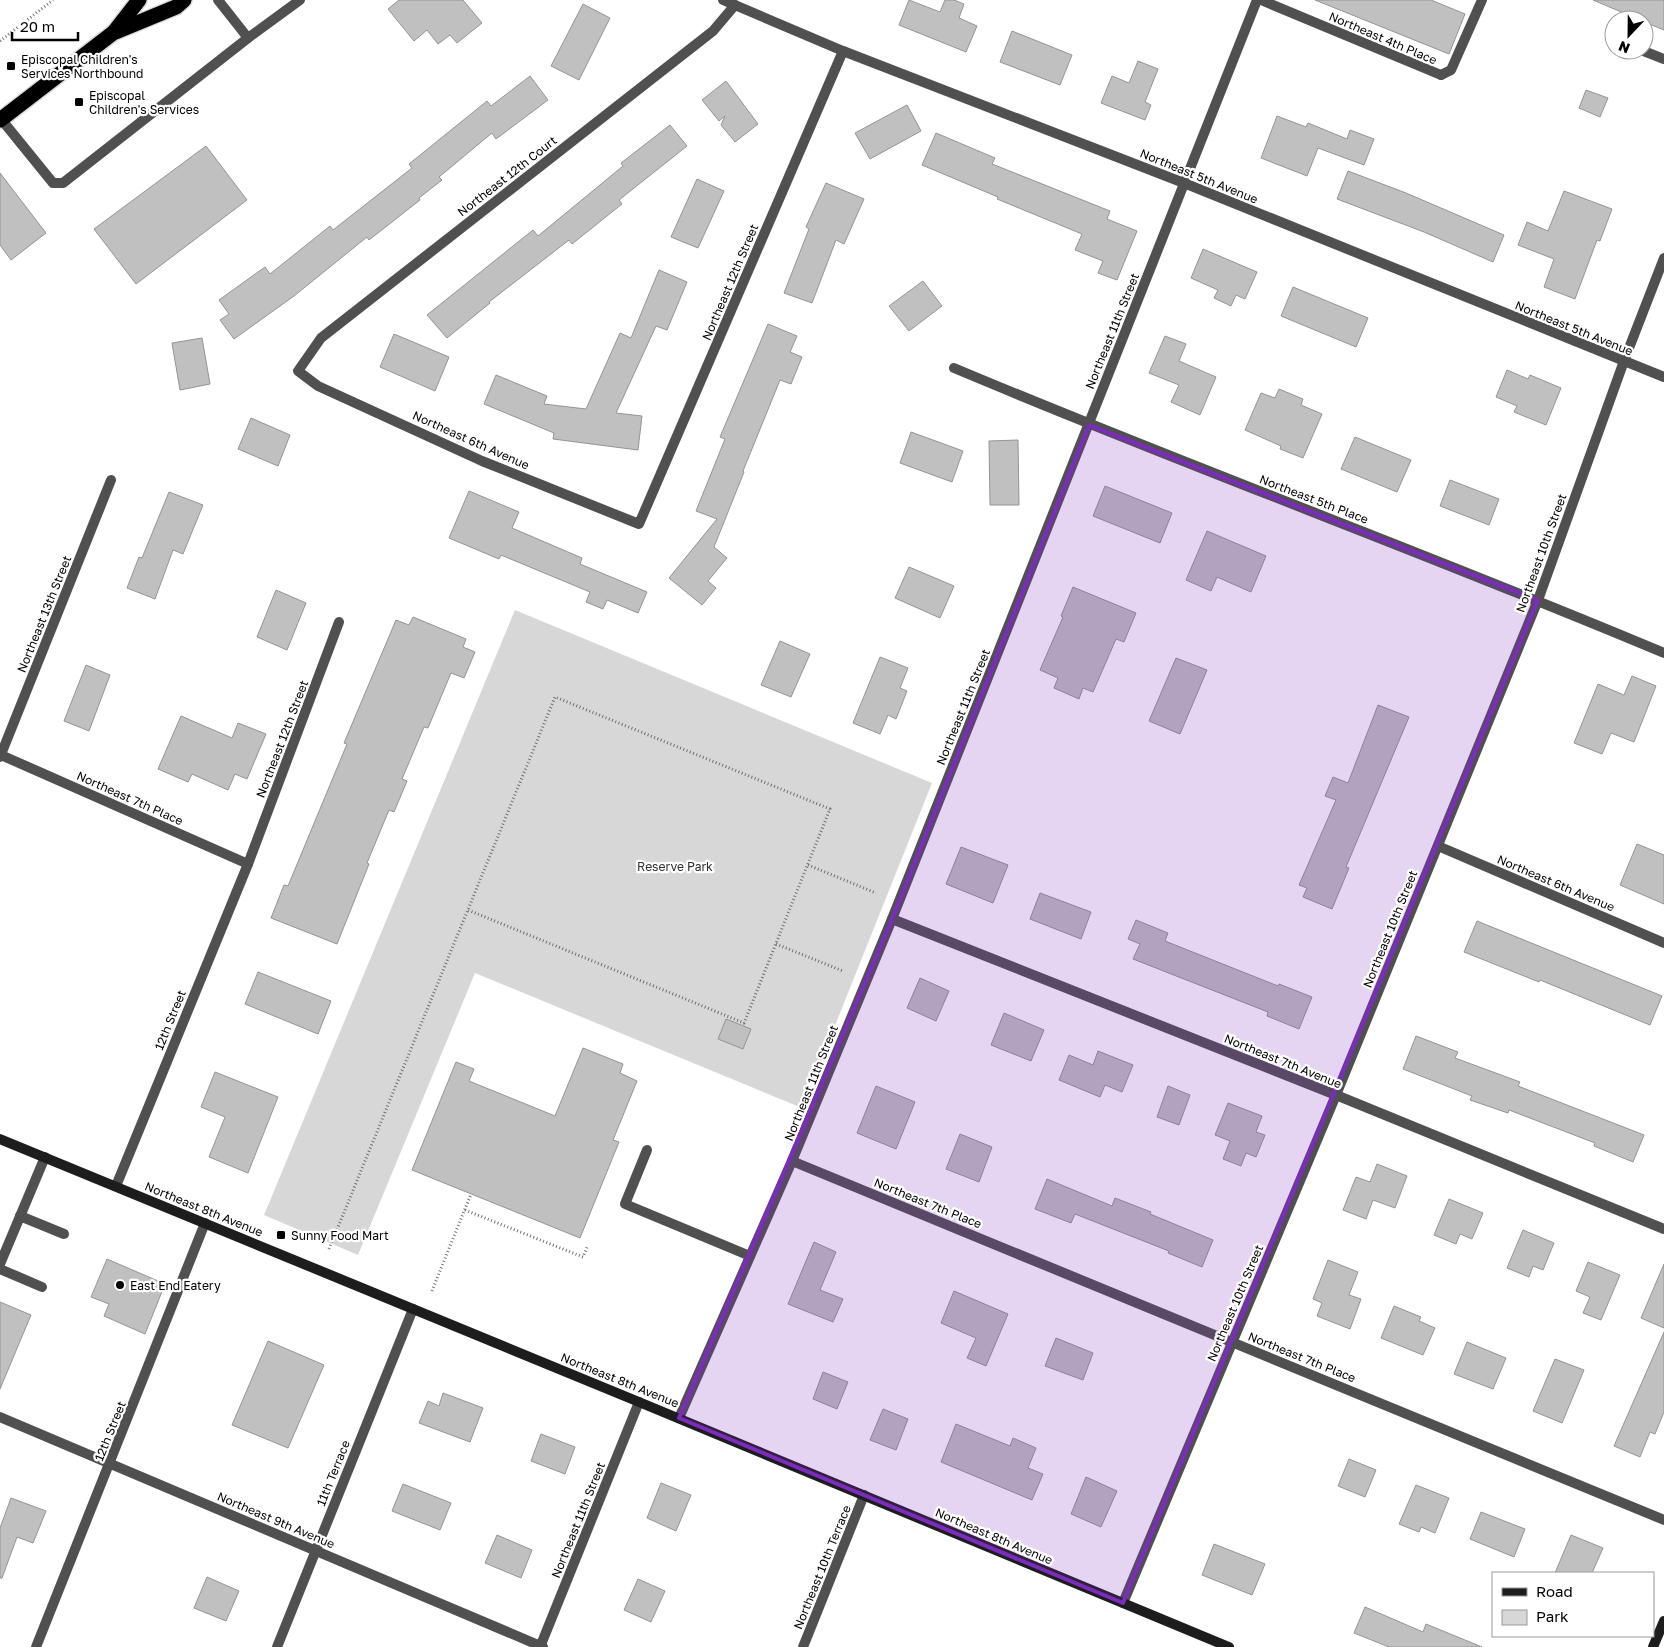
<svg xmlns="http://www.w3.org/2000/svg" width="1664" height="1647" font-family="'Golos Text',sans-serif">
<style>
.green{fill:#d7d7d7}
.building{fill:#c0c0c0;stroke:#949494}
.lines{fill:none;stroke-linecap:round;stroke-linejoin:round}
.highway-casing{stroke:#dbdbdb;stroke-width:18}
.path{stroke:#727272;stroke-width:3;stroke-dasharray:1 2.5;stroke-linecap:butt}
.lane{stroke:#505050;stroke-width:10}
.street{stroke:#505050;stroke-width:10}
.secondary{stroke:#1d1d1d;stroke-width:10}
.highway{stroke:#000;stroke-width:15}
.marked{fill:#7b2cbf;fill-opacity:0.2;stroke:#7b2cbf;stroke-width:4;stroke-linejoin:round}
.poi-dot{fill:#000;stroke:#fff;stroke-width:2}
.labels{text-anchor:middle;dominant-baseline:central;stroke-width:4.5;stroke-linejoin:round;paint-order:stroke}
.street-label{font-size:12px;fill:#000;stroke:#fff}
.poi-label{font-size:12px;fill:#000;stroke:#fff;text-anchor:start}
.park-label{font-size:12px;fill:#2e2e2e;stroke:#fff}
</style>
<rect width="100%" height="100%" fill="#fff"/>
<path class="green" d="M 515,610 L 932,783 L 802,1108 L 475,973 L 358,1255 L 264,1215 Z"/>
<g class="building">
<path d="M 399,0 L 463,0 L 482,23 L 457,43 L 450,35 L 438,44 L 427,30 L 414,41 L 388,9 Z"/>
<path d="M 909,0 L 940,12 L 945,0 L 954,0 L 964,4 L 959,18 L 977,26 L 966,52 L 899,25 Z"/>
<path d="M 1315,0 L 1431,0 L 1465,14 L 1449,54 Z"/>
<path d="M 1593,0 L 1664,0 L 1664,30 L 1644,22 L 1644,20 L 1640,20 Z"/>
<path d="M 583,4 L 610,18 L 579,80 L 551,66 Z"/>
<path d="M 1012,31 L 1072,55 L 1060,85 L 1000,62 Z"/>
<path d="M 1138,61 L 1158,69 L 1145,102 L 1151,105 L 1145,120 L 1101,103 L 1112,76 L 1129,83 Z"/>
<path d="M 530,76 L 548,100 L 496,139 L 492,133 L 439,177 L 442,180 L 419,198 L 420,200 L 369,240 L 367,237 L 294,296 L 234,339 L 220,320 L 229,314 L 219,300 L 265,267 L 270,274 L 330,226 L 333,230 L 412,168 L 409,164 L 487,101 L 491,106 Z"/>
<path d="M 726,81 L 758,124 L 735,142 L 721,125 L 725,116 L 719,121 L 702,100 Z"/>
<path d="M 1586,90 L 1608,98 L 1600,117 L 1579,108 Z"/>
<path d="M 907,105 L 921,131 L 870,159 L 855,133 Z"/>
<path d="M 1277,116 L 1306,127 L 1308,123 L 1347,139 L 1350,130 L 1374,139 L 1364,165 L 1318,148 L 1307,176 L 1261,158 Z"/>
<path d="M 670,125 L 687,146 L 619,200 L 622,204 L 572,244 L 569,240 L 489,302 L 490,303 L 447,338 L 427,315 L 533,230 L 538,236 L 623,166 L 621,163 Z"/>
<path d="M 936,133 L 995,158 L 992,164 L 1110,211 L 1107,219 L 1137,231 L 1117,280 L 1098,273 L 1103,261 L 1075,250 L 1082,234 L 997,199 L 998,197 L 922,165 Z"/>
<path d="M 206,146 L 247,200 L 136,284 L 94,229 Z"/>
<path d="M 1348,171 L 1406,193 L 1504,235 L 1493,262 L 1424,232 L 1337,199 Z"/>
<path d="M 0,173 L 46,233 L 11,260 L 0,245 Z"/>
<path d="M 697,179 L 724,191 L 698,248 L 671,237 Z"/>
<path d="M 826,183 L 864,199 L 844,244 L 836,240 L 812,303 L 784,293 L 809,229 L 806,227 Z"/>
<path d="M 1564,191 L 1612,209 L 1600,241 L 1597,240 L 1575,299 L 1544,287 L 1554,259 L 1518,245 L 1527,222 L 1548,231 Z"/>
<path d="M 1203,249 L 1257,272 L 1245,299 L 1236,295 L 1231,306 L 1214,298 L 1218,290 L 1191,278 Z"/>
<path d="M 659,270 L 687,282 L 667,330 L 656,326 L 616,413 L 642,416 L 638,450 L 553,439 L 554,433 L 484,404 L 496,375 L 547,396 L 544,404 L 586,409 L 620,333 L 631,338 Z"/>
<path d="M 923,281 L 942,306 L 909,331 L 889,306 Z"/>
<path d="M 1293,287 L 1368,318 L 1356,347 L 1281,316 Z"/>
<path d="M 768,324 L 797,336 L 790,352 L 802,357 L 791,384 L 780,380 L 743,471 L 744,472 L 714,547 L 727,558 L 708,581 L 716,588 L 702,605 L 669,578 L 717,519 L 696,511 L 725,439 L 720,437 Z"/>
<path d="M 394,334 L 449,357 L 435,391 L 380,367 Z"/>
<path d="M 1165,336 L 1186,344 L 1179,361 L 1216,377 L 1200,415 L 1171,402 L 1179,385 L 1149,373 Z"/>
<path d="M 202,338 L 210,384 L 180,390 L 172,343 Z"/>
<path d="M 1507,370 L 1528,379 L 1530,375 L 1561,388 L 1546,425 L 1514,412 L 1517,406 L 1496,397 Z"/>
<path d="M 1279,389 L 1303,399 L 1301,405 L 1322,414 L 1303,458 L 1280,449 L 1281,446 L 1245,430 L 1261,393 L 1275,398 Z"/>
<path d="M 251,418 L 290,435 L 278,466 L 238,449 Z"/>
<path d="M 911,432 L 963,451 L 952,482 L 900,463 Z"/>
<path d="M 1355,437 L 1411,460 L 1397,492 L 1341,469 Z"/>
<path d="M 1018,440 L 1019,505 L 990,505 L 989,441 Z"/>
<path d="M 1450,480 L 1499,499 L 1489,525 L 1440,506 Z"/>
<path d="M 1105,486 L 1172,513 L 1160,543 L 1093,516 Z"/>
<path d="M 469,491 L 519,512 L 512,528 L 582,558 L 580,564 L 647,592 L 638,613 L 607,600 L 603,609 L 586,602 L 590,592 L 501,555 L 499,559 L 449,538 Z"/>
<path d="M 169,492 L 203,505 L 183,554 L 173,550 L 155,599 L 127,588 L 139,557 L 142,558 Z"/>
<path d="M 1207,531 L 1266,556 L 1251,592 L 1217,577 L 1211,591 L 1186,580 Z"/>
<path d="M 909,567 L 954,586 L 940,618 L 895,598 Z"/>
<path d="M 1073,587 L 1136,613 L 1124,642 L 1116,639 L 1093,692 L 1083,688 L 1079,699 L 1054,688 L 1058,678 L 1040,670 L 1063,617 L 1061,616 Z"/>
<path d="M 276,590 L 306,603 L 287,650 L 257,637 Z"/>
<path d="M 413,617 L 466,639 L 463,647 L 475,652 L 464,678 L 451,673 L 428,728 L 424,727 L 402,779 L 407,781 L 394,812 L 389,810 L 367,863 L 369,864 L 337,944 L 271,918 L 284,885 L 288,886 L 347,744 L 344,743 L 396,620 L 409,625 Z"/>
<path d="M 780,641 L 810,654 L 791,697 L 761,685 Z"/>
<path d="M 880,657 L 908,668 L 900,688 L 907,691 L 896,719 L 888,715 L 880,734 L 853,723 Z"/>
<path d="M 1176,658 L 1207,670 L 1180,734 L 1149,721 Z"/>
<path d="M 86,665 L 110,675 L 89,731 L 64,721 Z"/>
<path d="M 1632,676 L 1656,686 L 1634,742 L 1611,733 L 1602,754 L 1574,743 L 1598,684 L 1624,695 Z"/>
<path d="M 1378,705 L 1409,717 L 1346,867 L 1349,868 L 1332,909 L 1303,897 L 1307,888 L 1299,885 L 1336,800 L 1325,796 L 1333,777 L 1348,783 Z"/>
<path d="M 181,716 L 232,738 L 238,723 L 266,734 L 247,779 L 235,774 L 228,790 L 192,774 L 188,782 L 158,769 Z"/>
<path d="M 1637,844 L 1664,855 L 1664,904 L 1620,885 Z"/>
<path d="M 961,847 L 1008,865 L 993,903 L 946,884 Z"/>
<path d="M 1040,893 L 1091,912 L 1081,939 L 1030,919 Z"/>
<path d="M 1136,920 L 1168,933 L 1165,941 L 1278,986 L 1279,984 L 1312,997 L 1299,1029 L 1267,1016 L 1268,1012 L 1133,959 L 1140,944 L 1128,939 Z"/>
<path d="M 1477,921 L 1662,996 L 1650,1025 L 1540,980 L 1539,982 L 1464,952 Z"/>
<path d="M 258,972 L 331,1001 L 318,1034 L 245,1004 Z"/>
<path d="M 920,978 L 949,991 L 936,1021 L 907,1008 Z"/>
<path d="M 1004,1013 L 1044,1030 L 1031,1061 L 991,1045 Z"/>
<path d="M 726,1019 L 751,1029 L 743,1049 L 718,1039 Z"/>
<path d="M 1416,1036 L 1458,1052 L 1455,1058 L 1520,1082 L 1518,1086 L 1644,1135 L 1633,1162 L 1594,1146 L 1595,1143 L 1509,1110 L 1508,1113 L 1470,1100 L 1472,1096 L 1403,1069 Z"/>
<path d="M 583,1048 L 623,1064 L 620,1073 L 637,1081 L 613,1140 L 619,1142 L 580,1238 L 412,1170 L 456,1062 L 474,1069 L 469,1081 L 555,1116 Z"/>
<path d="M 1098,1051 L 1133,1065 L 1122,1092 L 1105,1085 L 1100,1097 L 1059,1080 L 1069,1055 L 1093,1065 Z"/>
<path d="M 215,1072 L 278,1097 L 248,1173 L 209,1157 L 225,1117 L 201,1107 Z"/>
<path d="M 876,1086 L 915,1102 L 896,1149 L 857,1133 Z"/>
<path d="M 1168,1086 L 1190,1095 L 1179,1125 L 1157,1117 Z"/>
<path d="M 1228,1103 L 1262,1116 L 1256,1132 L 1265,1135 L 1256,1157 L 1246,1153 L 1241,1166 L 1223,1159 L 1230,1141 L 1215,1135 Z"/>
<path d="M 960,1134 L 992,1147 L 979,1182 L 946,1169 Z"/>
<path d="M 1377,1164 L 1407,1176 L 1395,1208 L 1373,1200 L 1366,1219 L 1343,1210 L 1356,1177 L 1370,1182 Z"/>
<path d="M 1047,1179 L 1112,1206 L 1115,1198 L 1151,1212 L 1150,1214 L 1213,1240 L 1202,1267 L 1168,1253 L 1169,1251 L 1075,1214 L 1071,1223 L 1035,1209 Z"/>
<path d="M 1449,1199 L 1483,1213 L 1472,1239 L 1460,1234 L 1456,1244 L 1434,1235 Z"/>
<path d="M 1523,1230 L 1554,1243 L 1543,1270 L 1533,1266 L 1529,1277 L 1507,1268 Z"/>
<path d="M 814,1242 L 836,1252 L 820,1290 L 843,1299 L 833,1322 L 788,1304 Z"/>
<path d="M 107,1259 L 165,1284 L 145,1334 L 104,1316 L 109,1304 L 91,1297 Z"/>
<path d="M 1328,1260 L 1358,1272 L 1349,1295 L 1361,1299 L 1350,1329 L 1317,1316 L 1322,1303 L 1313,1299 Z"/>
<path d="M 1588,1262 L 1620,1275 L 1601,1320 L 1583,1313 L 1590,1297 L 1576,1291 Z"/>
<path d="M 1664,1264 L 1664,1328 L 1641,1318 Z"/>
<path d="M 954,1291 L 1008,1314 L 986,1366 L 967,1358 L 976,1338 L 941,1323 Z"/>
<path d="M 0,1302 L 31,1315 L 0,1389 Z"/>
<path d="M 1394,1306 L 1421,1317 L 1419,1321 L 1435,1328 L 1423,1355 L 1381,1338 Z"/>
<path d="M 1664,1332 L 1664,1412 L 1655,1434 L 1650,1432 L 1640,1457 L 1614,1446 Z"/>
<path d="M 1056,1338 L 1093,1353 L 1083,1380 L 1045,1366 Z"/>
<path d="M 268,1341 L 324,1365 L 288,1448 L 232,1425 Z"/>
<path d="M 1467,1342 L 1506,1358 L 1493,1389 L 1454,1374 Z"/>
<path d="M 1555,1359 L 1584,1370 L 1562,1423 L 1533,1411 Z"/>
<path d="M 823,1372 L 848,1382 L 837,1409 L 813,1399 Z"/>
<path d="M 443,1393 L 483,1408 L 470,1442 L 419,1423 L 428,1401 L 439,1406 Z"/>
<path d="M 883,1409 L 908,1419 L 896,1450 L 870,1440 Z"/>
<path d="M 956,1424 L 1010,1446 L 1013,1438 L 1036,1448 L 1028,1468 L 1043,1474 L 1032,1500 L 941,1462 Z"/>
<path d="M 541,1434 L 575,1447 L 565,1474 L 531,1461 Z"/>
<path d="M 1349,1459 L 1376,1470 L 1365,1497 L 1338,1486 Z"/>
<path d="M 1086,1477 L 1117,1491 L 1101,1527 L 1071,1514 Z"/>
<path d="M 661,1483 L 691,1495 L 676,1531 L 647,1518 Z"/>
<path d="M 403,1484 L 451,1503 L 440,1530 L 392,1511 Z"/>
<path d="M 1416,1485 L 1449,1498 L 1435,1533 L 1421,1527 L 1419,1532 L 1399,1524 Z"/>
<path d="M 11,1498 L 46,1511 L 33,1543 L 17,1537 L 2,1578 L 0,1578 L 0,1528 Z"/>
<path d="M 1481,1512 L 1525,1529 L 1514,1557 L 1470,1539 Z"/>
<path d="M 497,1535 L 532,1550 L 521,1578 L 485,1563 Z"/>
<path d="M 1571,1535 L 1603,1548 L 1592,1573 L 1555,1573 Z"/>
<path d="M 1214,1544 L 1265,1564 L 1252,1595 L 1202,1575 Z"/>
<path d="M 207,1577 L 239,1591 L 226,1621 L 194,1608 Z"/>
<path d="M 638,1579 L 665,1591 L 651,1622 L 624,1610 Z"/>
<path d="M 1365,1607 L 1423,1632 L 1426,1624 L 1482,1647 L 1389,1647 L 1354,1633 Z"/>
</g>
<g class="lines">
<g class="highway-casing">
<g id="highway">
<path d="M 114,32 L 139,0"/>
<path d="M 0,120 L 113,33 L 176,7 L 184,0"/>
</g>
</g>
<g class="path">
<path d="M 0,41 L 53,0"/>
<path d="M 808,865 L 876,893"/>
<path d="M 776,944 L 843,971"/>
<path d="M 465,1210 L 583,1257 L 588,1245"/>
<path d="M 329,1249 L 555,697 L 830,809 L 744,1023 L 468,910"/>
<path d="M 432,1291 L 471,1194"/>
</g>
<g class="lane">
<path d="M 218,0 L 248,38"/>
<path d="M 1641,50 L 1664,59"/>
<path d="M 1441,75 L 1451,70 L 1482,0"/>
<path d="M 1,119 L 53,183 L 63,183 L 248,38 L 300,0"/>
<path d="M 647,1150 L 625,1204 L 750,1256"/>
<path d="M 20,1216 L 64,1234"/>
<path d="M 0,1264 L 45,1157"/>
<path d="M 0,1269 L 42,1287"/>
</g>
<g class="street">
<path d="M 723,0 L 843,51 L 1184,183 L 1664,377"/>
<path d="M 1261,0 L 1441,75"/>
<path d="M 735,5 L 713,31 L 321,338 L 298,371 L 318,386 L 482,461 L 639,524 L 843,51"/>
<path d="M 954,368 C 1189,467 1429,554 1664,653"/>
<path d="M 1,755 L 248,864"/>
<path d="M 0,757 L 111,480"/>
<path d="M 1438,846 L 1664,943"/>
<path d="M 892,919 L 1336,1095 L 1664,1229"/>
<path d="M 792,1161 L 1664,1520"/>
<path d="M 116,1186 L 248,864 L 339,622"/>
<path d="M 0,1417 C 180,1495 362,1570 543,1647"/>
<path d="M 679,1418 L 792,1161 L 892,919 L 1257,0"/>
<path d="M 1123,1603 L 1336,1095 L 1538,600 L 1624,361 L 1664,258"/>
<path d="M 36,1647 L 205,1223"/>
<path d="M 277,1647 L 413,1309"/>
<path d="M 540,1647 L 639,1402"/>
<path d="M 803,1647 L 864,1495"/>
</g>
<g class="secondary">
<path d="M 0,1139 L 639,1402 L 1229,1647"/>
<path d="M 1653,1647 L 1664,1621"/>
</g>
<use href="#highway" class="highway"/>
</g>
<path class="marked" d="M 1089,425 L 1538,600 L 1123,1603 L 679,1418 L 892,919 Z"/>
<g class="poi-dot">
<rect x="6" y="61" width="10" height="10" rx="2.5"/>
<rect x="74" y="97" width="10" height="10" rx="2.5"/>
<rect x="276" y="1230" width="10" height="10" rx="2.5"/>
<circle cx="120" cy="1285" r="5"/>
</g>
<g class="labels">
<g class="street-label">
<text transform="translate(1383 38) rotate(23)">Northeast 4th Place</text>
<text transform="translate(507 176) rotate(-38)">Northeast 12th Court</text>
<text transform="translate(1199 176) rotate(22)">Northeast 5th Avenue</text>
<text transform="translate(730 282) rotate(-67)">Northeast 12th Street</text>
<text transform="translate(1574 328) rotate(22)">Northeast 5th Avenue</text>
<text transform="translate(1112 331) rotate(-68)">Northeast 11th Street</text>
<text transform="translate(471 440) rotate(24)">Northeast 6th Avenue</text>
<text transform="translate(1314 499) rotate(21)">Northeast 5th Place</text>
<text transform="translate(1541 553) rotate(-70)">Northeast 10th Street</text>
<text transform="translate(44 614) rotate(-68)">Northeast 13th Street</text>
<text transform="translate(963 707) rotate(-68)">Northeast 11th Street</text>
<text transform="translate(282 739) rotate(-69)">Northeast 12th Street</text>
<text transform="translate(130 798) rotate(24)">Northeast 7th Place</text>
<text transform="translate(1556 883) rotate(23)">Northeast 6th Avenue</text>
<text transform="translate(1390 929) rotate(-68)">Northeast 10th Street</text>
<text transform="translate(170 1020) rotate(-68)">12th Street</text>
<text transform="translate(1283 1061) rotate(22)">Northeast 7th Avenue</text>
<text transform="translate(811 1083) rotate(-68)">Northeast 11th Street</text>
<text transform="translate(928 1203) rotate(22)">Northeast 7th Place</text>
<text transform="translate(204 1209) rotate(22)">Northeast 8th Avenue</text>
<text transform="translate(1235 1303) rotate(-67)">Northeast 10th Street</text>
<text transform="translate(1302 1357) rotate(22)">Northeast 7th Place</text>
<text transform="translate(620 1380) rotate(22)">Northeast 8th Avenue</text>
<text transform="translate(110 1431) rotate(-68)">12th Street</text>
<text transform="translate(333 1473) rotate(-68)">11th Terrace</text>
<text transform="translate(276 1520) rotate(23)">Northeast 9th Avenue</text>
<text transform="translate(578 1520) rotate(-68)">Northeast 11th Street</text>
<text transform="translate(994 1536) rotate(23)">Northeast 8th Avenue</text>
<text transform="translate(822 1567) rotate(-68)">Northeast 10th Terrace</text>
</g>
<g class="poi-label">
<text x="21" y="59">Episcopal Children's<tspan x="21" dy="14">Services Northbound</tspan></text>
<text x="89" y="95">Episcopal<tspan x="89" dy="14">Children's Services</tspan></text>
<text x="291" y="1235">Sunny Food Mart</text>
<text x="130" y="1285">East End Eatery</text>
</g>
<g class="park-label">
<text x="675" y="866">Reserve Park</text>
</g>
</g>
<rect x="1492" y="1572" width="162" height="65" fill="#ffffff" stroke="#999999"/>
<rect x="1502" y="1588" width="25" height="8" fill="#1d1d1d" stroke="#999999"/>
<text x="1536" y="1597" font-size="15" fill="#000000">Road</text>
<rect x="1502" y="1610" width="25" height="15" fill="#d7d7d7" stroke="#999999"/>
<text x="1536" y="1622" font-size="15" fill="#000000">Park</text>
<g transform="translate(1629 35) rotate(202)"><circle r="24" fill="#ffffff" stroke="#999999"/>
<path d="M0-4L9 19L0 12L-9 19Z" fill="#000000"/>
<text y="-8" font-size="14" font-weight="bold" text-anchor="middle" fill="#000000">N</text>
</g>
<path d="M12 32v8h66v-8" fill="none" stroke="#000000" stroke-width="2.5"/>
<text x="20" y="32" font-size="15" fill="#000000" stroke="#ffffff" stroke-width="4" paint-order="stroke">20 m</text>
</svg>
